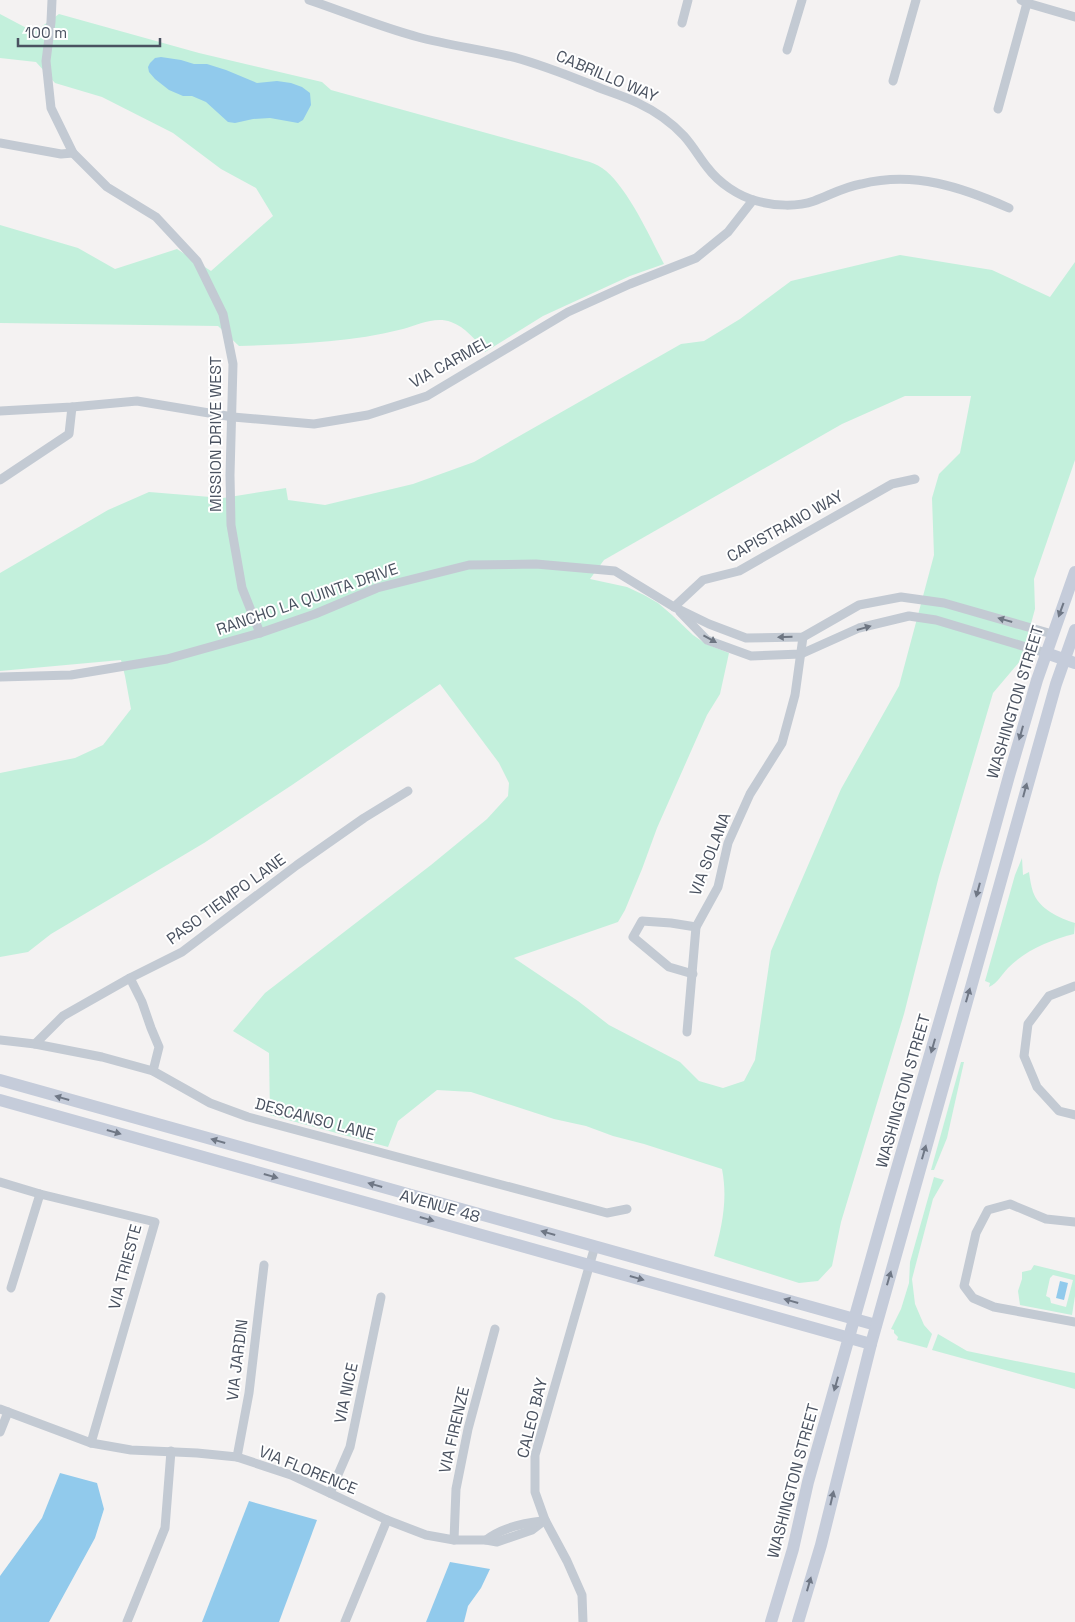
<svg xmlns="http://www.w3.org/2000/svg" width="1075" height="1622" font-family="'Space Grotesk',sans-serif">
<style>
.green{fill:#c3f0dc;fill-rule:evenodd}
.water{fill:#91caec}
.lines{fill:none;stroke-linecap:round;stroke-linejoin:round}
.street{stroke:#c3cad3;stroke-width:9}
.secondary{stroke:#c5ccda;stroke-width:12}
.oneway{fill:#6f7785}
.oneway2{fill:#6e7682}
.labels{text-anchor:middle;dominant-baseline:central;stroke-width:4;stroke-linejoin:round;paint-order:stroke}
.street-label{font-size:16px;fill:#4a5260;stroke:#fff}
</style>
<rect width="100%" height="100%" fill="#f4f2f2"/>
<g class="green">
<path d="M 0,14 L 34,32 L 59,14 L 199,53 L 322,82 L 331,90 L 566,155 C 577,159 592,161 602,168 C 626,184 650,237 664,264 L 630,276 L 543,316 L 485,352 C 476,340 465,327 451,322 C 435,316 418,325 403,329 C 349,343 294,344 239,346 L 218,326 L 0,323 L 0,225 L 78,248 L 115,269 L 177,249 L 211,271 L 273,216 L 256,188 L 221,169 L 173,133 L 102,97 L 55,83 L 36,62 L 0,58 Z"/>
<path d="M 900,255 L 992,270 L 1050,297 L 1075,262 L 1075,460 L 1034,579 L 1035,609 L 1021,660 L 993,693 L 939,876 L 904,1014 L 841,1222 L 832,1266 L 818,1281 L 799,1283 L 714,1256 C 722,1226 728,1200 722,1169 L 644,1144 L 613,1136 L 586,1126 L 554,1119 L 471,1092 L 437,1090 L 398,1121 L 388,1147 L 270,1115 L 269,1053 L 233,1031 L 265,993 L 431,865 L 487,819 L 508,796 L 509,783 L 499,763 L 440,684 L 292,785 L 204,843 L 51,934 L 28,952 L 0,957 L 0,773 L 75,758 L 103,745 L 131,709 L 125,676 L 121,660 L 0,671 L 0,573 L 108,510 L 149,492 L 223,498 L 286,488 L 288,500 L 325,505 L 413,484 L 474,462 L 681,344 L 704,341 L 740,319 L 791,281 ZM 905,396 L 971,396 L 960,453 L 939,474 L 932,498 L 934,555 L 899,686 L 841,789 L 771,951 L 755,1060 L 744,1081 L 723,1088 L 699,1081 L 680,1062 L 609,1025 L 578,1001 L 514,958 L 618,922 L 625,910 L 642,869 L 657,828 L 707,715 L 720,694 L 729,653 L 706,644 L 693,635 L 672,615 L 658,603 L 644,595 L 627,587 L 590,579 L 604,560 L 842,424 Z"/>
<path d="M 1022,858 L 1023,875 L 1029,872 C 1030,879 1031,886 1033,892 C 1039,909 1059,918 1075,923 L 1074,934 C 1050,940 1026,950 1008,968 C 1002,974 998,983 989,987 L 990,983 L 985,981 L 1015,875 Z"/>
<path d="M 961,1062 L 964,1062 L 947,1138 L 934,1170 L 931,1170 Z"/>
<path d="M 934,1177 L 944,1180 L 933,1199 L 912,1279 L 915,1304 L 924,1325 L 932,1334 L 927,1348 L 897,1340 L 898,1337 L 894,1333 L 894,1330 L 891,1329 L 901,1309 L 909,1283 L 910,1262 Z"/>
<path d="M 1034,1265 L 1075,1275 L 1075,1296 L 1072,1315 L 1020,1305 L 1018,1291 L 1022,1279 L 1022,1272 L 1031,1270 ZM 1053,1275 L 1073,1280 L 1066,1307 L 1051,1303 L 1050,1298 L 1046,1296 L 1050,1278 Z"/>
<path d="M 938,1334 L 967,1351 L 1075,1373 L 1075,1389 L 932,1350 Z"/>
</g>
<g class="water">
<path d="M 161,57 L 181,60 L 194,64 L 207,64 L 226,70 L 257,83 L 277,81 L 291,83 L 302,87 L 310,93 L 311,105 L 303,120 L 298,123 L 270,118 L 253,119 L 235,123 L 228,122 L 206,102 L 192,96 L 183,96 L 169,90 L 155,79 L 149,72 L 148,67 L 150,63 L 155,58 Z"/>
<path d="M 1060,1281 L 1068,1283 L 1064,1300 L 1056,1298 Z"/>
<path d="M 60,1473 L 97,1483 L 104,1509 L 95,1538 L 49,1622 L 0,1622 L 0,1576 L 42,1518 Z"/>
<path d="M 249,1501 L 317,1520 L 279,1622 L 202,1622 Z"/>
<path d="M 450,1562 L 490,1569 L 481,1588 L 468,1606 L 464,1622 L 426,1622 Z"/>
</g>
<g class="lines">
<g class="street">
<path d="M 52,0 L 51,22 L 46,61 L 51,108 L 73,153 L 107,187 L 156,217 L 197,261 L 223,314 L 233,364 L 230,475 L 231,525 L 242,588 L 260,633"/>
<path d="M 309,0 C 345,12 380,27 418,37 C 448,45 478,49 508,56 C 538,63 566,75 595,86 C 609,92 624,96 638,103 C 655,111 671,122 684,136 C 693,146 699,157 707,167 C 719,183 738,196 757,201 C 775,206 797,207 814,201 C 830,195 844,187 861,184 C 915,171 961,187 1009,208"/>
<path d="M 1021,0 L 1027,3 L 1075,17"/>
<path d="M 682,23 L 688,0"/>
<path d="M 787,50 L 802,0"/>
<path d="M 893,81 L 916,0"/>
<path d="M 998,109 L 1027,3"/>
<path d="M 0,143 L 61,154 L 73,153"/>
<path d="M 0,411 L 72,407 L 137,401 L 233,417 L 314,424 L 368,415 L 427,396 L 568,312 L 630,284 L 696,258 L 728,232 L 753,200"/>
<path d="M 0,480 L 69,434 L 72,407"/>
<path d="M 674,607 L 703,580 L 739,571 L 892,484 L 915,479"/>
<path d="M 680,612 L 707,640 L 751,656 L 801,654 L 859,628 L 909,616 L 936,620 L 1046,653"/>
<path d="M 0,677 L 71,675 L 167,659 L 260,633 L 315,614 L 377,588 L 469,565 L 536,564 L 615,571 L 674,607 L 709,624 L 746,638 L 803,637 L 859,605 L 901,597 L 944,603 L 1052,634"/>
<path d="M 693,974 L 669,967 L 633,937 L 642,921 L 671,923 L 696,927"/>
<path d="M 130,978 L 142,1002 L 151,1028 L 159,1047 L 153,1071"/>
<path d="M 1075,986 L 1049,996 L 1028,1024 L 1024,1056 L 1037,1087 L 1059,1111 L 1075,1115"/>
<path d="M 687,1032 L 696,927 L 718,887 L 728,843 L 750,794 L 782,743 L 795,695 L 803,637"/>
<path d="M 0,1040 L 35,1044 L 102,1057 L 153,1071 L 210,1103 L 248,1117 L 607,1213 L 627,1209"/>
<path d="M 35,1044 L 63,1016 L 130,978 L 182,952 L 297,865 L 364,818 L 408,791"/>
<path d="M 0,1182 L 40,1194 L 155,1222 L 91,1443"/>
<path d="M 1075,1222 L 1046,1219 L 1010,1204 L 988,1210 L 976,1233 L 964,1286 L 973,1298 L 994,1307 L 1075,1322"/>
<path d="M 11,1288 L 40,1194"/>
<path d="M 0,1409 L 91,1443 L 131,1450 L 197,1453 L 237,1457 L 291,1475 L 387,1520 L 426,1535 L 454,1540 L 486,1540 L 497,1542 L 532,1530 L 545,1520"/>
<path d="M 0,1432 L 8,1412"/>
<path d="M 237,1457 L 249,1393 L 264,1265"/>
<path d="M 330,1493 L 350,1447 L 381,1297"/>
<path d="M 454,1540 L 456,1489 L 468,1429 L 495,1329"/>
<path d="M 486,1540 C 502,1528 523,1523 542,1521"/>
<path d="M 127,1622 L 165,1528 L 171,1451"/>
<path d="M 345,1622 L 387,1520"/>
<path d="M 583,1622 L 582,1595 L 567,1561 L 545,1520 L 535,1492 L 535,1455 L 595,1246"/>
</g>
<g class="secondary">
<path d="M 1046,653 L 1075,663"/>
<path d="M 0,1080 L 876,1325"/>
<path d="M 0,1100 L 871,1344"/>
<path d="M 771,1622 L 793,1549 L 808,1482 L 889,1196 L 975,899 L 1009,776 L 1037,680 L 1075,572"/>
<path d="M 798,1622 L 821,1545 L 871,1344 L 1056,684 L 1075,630"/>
</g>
</g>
<defs><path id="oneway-solid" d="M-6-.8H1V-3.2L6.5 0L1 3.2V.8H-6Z" transform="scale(1.25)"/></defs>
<g class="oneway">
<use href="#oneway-solid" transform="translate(1061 610) rotate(110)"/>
<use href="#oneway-solid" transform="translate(1021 733) rotate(106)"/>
<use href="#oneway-solid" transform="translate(1025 790) rotate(-75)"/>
<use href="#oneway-solid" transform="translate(978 890) rotate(105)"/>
<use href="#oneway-solid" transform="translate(968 995) rotate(-74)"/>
<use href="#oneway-solid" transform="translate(933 1046) rotate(106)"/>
<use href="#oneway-solid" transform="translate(62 1098) rotate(-164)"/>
<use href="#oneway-solid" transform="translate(114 1132) rotate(16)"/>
<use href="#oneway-solid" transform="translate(218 1141) rotate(-164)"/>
<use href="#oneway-solid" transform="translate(924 1152) rotate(-74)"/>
<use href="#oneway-solid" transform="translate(271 1176) rotate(16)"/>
<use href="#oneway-solid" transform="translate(375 1185) rotate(-164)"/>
<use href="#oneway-solid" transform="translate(427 1219) rotate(16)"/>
<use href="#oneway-solid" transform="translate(548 1233) rotate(-164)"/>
<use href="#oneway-solid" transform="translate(637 1278) rotate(16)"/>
<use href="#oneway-solid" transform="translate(889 1278) rotate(-74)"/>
<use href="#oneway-solid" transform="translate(791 1301) rotate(-164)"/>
<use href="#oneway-solid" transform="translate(836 1384) rotate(106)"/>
<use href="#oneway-solid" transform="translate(832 1498) rotate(-77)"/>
<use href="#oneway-solid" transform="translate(809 1584) rotate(-74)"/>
</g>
<g class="oneway2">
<use href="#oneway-solid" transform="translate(1005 620) rotate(-164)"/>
<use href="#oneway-solid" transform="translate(864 628) rotate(-16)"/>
<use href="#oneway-solid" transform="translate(785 637) rotate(179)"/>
<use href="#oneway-solid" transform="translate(710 639) rotate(29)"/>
</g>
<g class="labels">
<g class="street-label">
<text transform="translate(607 76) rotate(23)">CABRILLO WAY</text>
<text transform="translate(450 362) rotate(-29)">VIA CARMEL</text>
<text transform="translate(215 434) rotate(-90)">MISSION DRIVE WEST</text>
<text transform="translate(785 526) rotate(-29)">CAPISTRANO WAY</text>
<text transform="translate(307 599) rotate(-19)">RANCHO LA QUINTA DRIVE</text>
<text transform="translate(1015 702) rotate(-73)">WASHINGTON STREET</text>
<text transform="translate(710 854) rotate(-69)">VIA SOLANA</text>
<text transform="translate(226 899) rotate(-36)">PASO TIEMPO LANE</text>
<text transform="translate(903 1091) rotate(-74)">WASHINGTON STREET</text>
<text transform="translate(315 1119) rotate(15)">DESCANSO LANE</text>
<text transform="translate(440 1206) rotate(16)">AVENUE 48</text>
<text transform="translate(125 1267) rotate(-75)">VIA TRIESTE</text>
<text transform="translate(237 1360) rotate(-83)">VIA JARDIN</text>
<text transform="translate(346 1393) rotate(-78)">VIA NICE</text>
<text transform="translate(532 1418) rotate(-76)">CALEO BAY</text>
<text transform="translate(454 1430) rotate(-77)">VIA FIRENZE</text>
<text transform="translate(308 1470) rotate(22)">VIA FLORENCE</text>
<text transform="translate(793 1481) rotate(-75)">WASHINGTON STREET</text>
</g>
</g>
<path d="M18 38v8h142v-8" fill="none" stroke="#4a5260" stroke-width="2.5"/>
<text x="25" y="38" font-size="15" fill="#4a5260" stroke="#ffffff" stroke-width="4" paint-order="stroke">100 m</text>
</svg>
